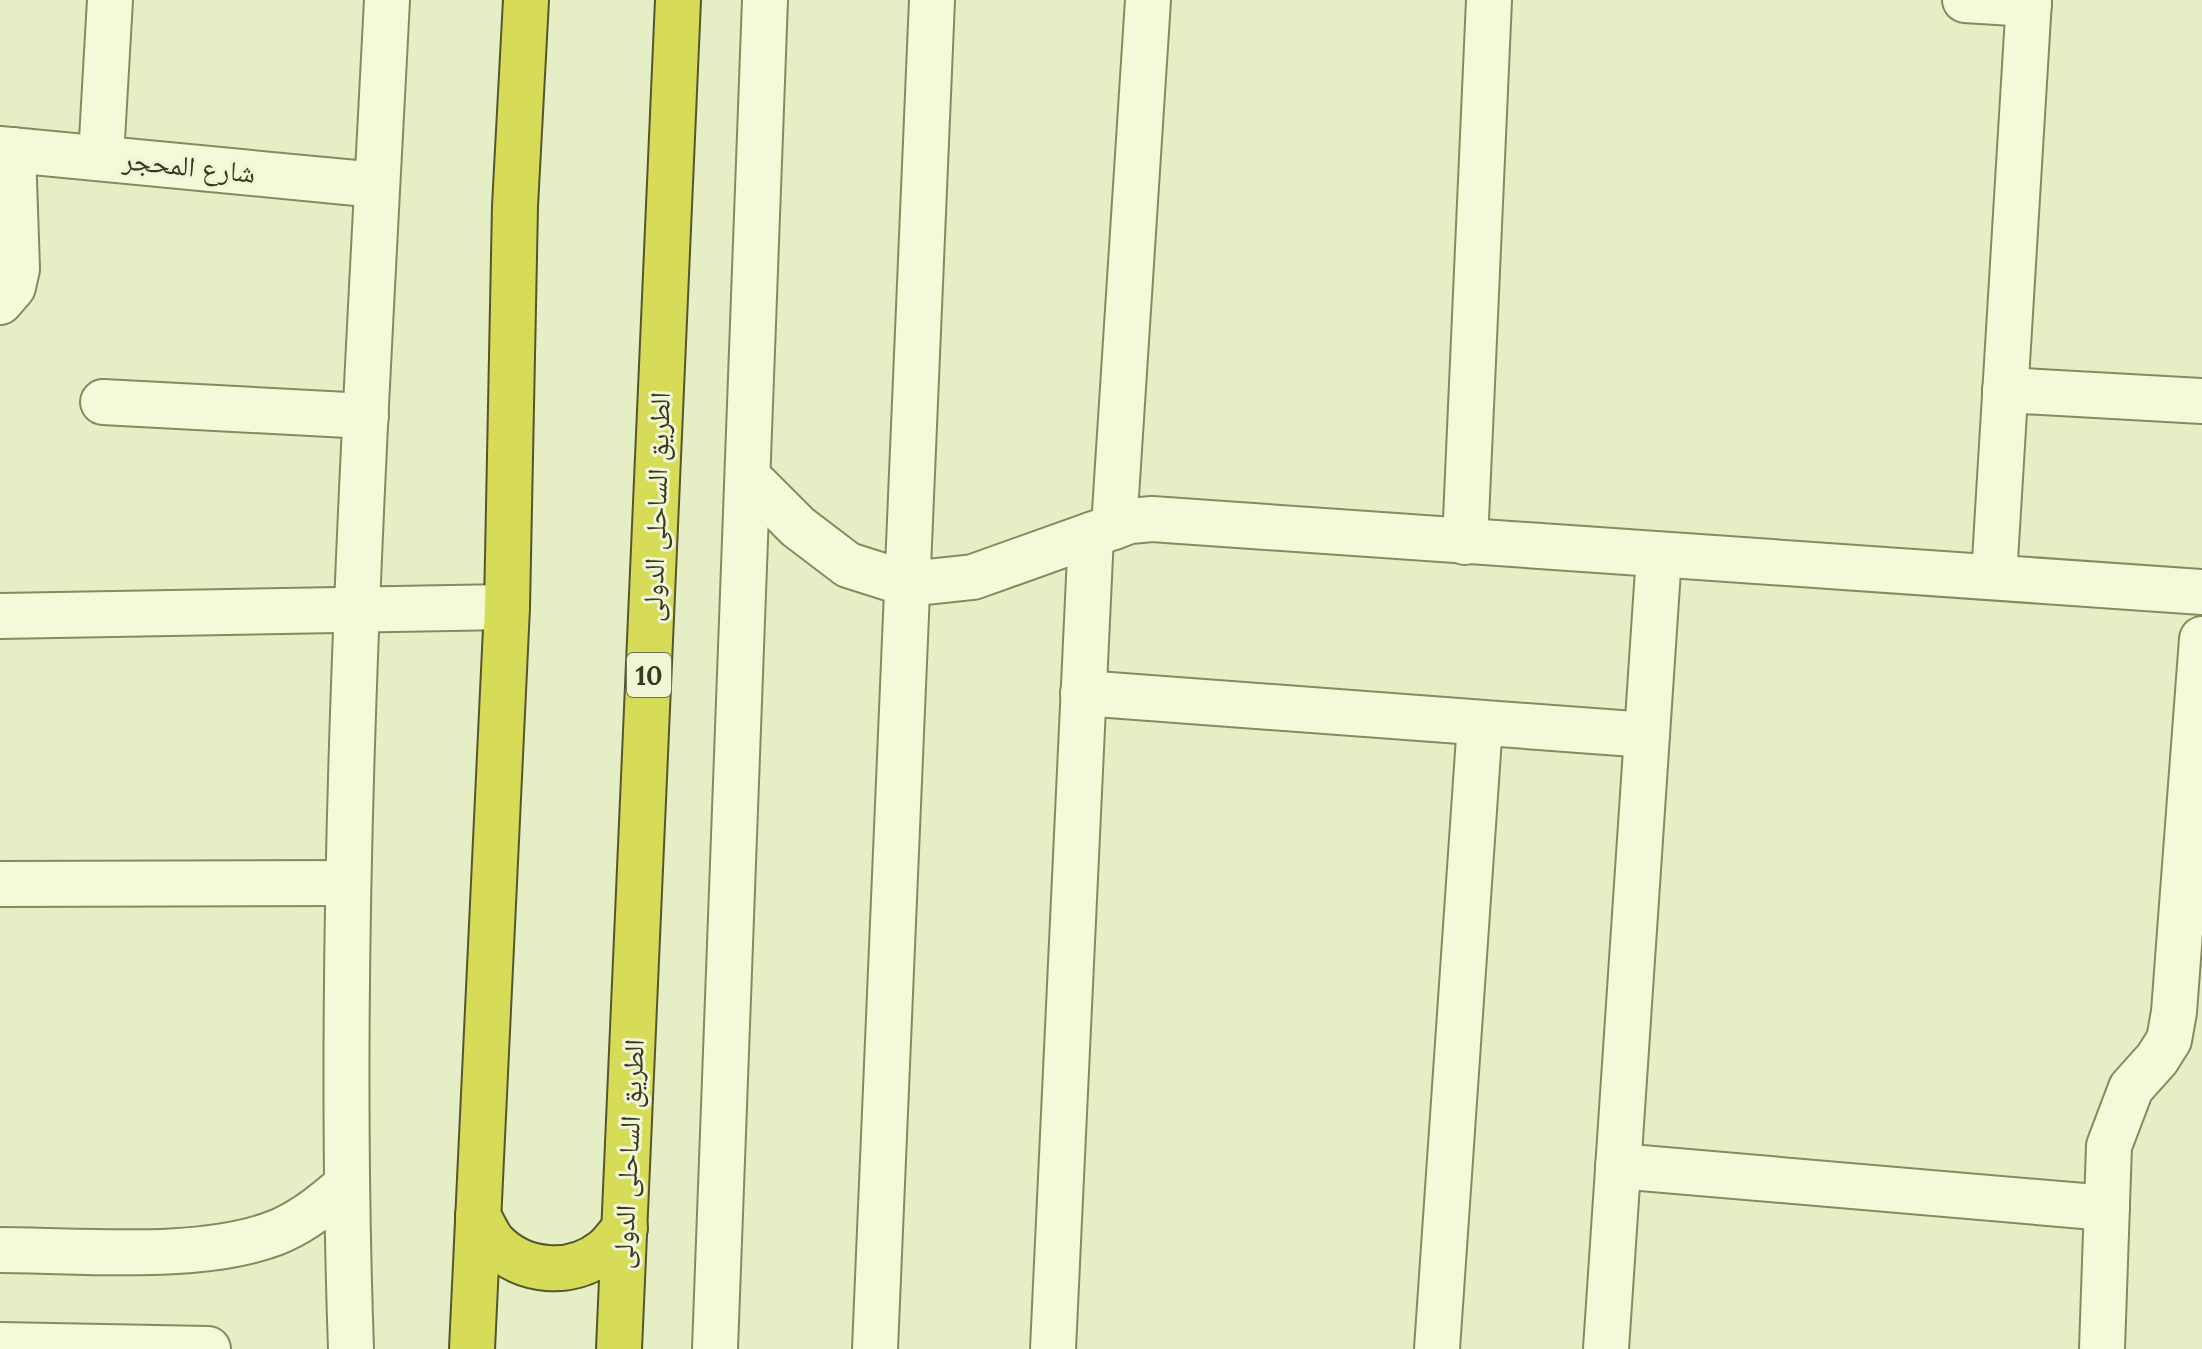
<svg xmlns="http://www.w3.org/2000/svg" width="2202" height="1349" font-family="Lora,'Noto Naskh Arabic',serif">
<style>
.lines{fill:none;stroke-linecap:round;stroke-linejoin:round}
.minor-casing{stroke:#88895c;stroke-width:48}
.highway-casing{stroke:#575530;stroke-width:48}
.minor{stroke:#f3f9d9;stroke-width:44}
.highway{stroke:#d6dc58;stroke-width:44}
.labels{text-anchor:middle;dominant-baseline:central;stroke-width:6;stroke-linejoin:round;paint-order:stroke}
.shield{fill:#eff5d5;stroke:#707156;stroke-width:2}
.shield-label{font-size:26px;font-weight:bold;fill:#39391f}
.street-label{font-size:28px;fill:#39391f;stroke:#eff5d5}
</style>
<rect width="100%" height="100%" fill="#e6eec6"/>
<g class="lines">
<g class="minor-casing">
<g id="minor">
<path d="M 1965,0 L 2029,4"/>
<path d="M 0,149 L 377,185"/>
<path d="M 101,157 L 110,0"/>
<path d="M 0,302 L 13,287 L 17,269 L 13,150"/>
<path d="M 2005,390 L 2202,401"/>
<path d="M 103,402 L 366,416"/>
<path d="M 749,478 L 798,527 L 848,565 L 908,584 L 973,577 L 1130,521 L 1152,519 L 2202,592"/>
<path d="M 1114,527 L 1148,0"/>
<path d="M 1465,542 L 1489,0"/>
<path d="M 1994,577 L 2029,0"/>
<path d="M 0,616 L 507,607"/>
<path d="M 1083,693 L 1647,735"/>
<path d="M 0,884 L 348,883"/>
<path d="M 1618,1166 L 2107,1208"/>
<path d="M 0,1250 C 82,1250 199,1262 275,1233 C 301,1223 324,1205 345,1186"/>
<path d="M 0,1345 L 208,1349"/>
<path d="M 351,1349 C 335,899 364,449 387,0"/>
<path d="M 715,1349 L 765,0"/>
<path d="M 875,1349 L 932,0"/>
<path d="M 1053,1349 L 1091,535"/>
<path d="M 1437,1349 L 1480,723"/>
<path d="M 1606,1349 L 1659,555"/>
<path d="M 2102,1349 L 2109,1146 L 2131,1088 L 2157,1059 L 2169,1040 L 2174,1012 L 2202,639"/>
</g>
</g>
<g class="highway-casing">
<g id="highway">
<path d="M 478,1216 C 483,1224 488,1236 494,1243 C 523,1273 571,1277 604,1251 C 612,1245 618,1235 625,1228"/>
<path d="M 472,1349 L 507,607 L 515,206 L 526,0"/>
<path d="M 619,1349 L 678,0"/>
</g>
</g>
<use href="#minor" class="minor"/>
<use href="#highway" class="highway"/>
</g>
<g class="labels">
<rect class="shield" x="627" y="653" width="44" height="44" rx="6"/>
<g class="shield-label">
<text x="649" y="675">10</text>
</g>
<g class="street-label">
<text transform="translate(189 166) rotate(6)">شارع المحجر</text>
<text transform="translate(656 507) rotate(-88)">الطريق الساحلى الدولى</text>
<text transform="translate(628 1154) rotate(-87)">الطريق الساحلى الدولى</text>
</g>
</g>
</svg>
